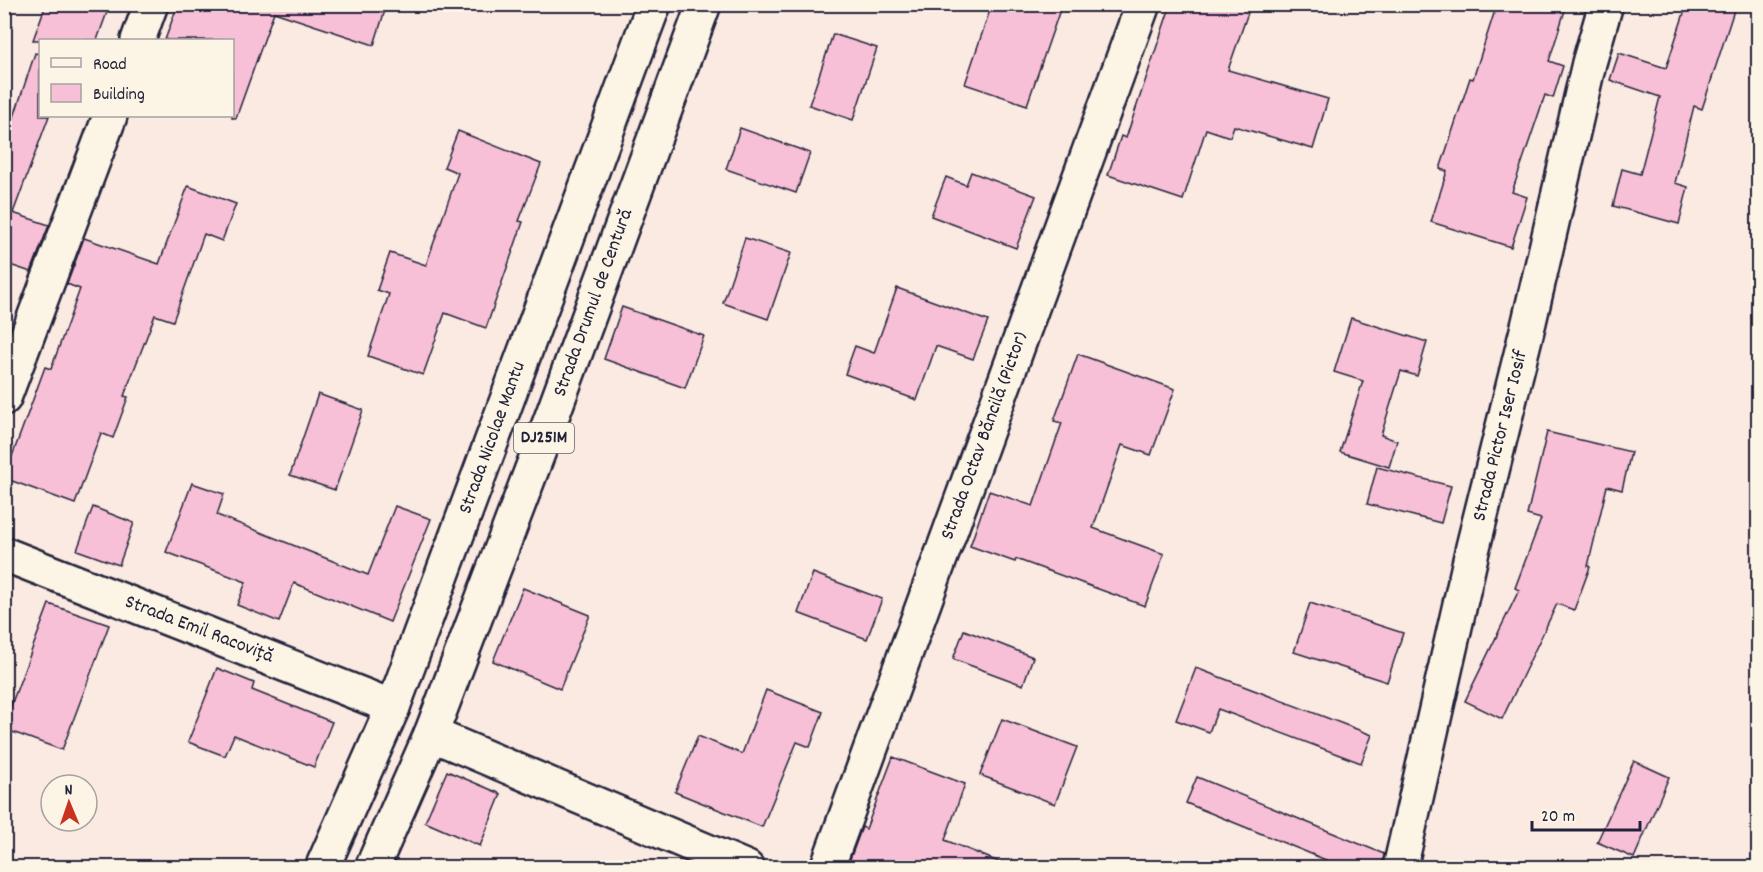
<svg xmlns="http://www.w3.org/2000/svg" width="1763" height="872" font-family="Dekko,sans-serif">
<style>
.building{fill:#f8c0d6;stroke:#22223b;stroke-width:1.5}
.lines{fill:none;stroke-linecap:round;stroke-linejoin:round}
.street-casing{stroke:#22223b;stroke-width:38}
.highway-casing{stroke:#22223b;stroke-width:38}
.street{stroke:#fcf5e5;stroke-width:33}
.highway{stroke:#fcf5e5;stroke-width:33}
.labels{text-anchor:middle;dominant-baseline:central;stroke-width:6;stroke-linejoin:round;paint-order:stroke}
.shield{fill:#fcf5e5;stroke:#63616e;stroke-width:1.5}
.shield-label{font-size:18px;font-weight:bold;fill:#22223b}
.street-label{font-size:20px;fill:#22223b;stroke:#fcf5e5}
</style>
<rect width="100%" height="100%" fill="#fbeae2"/>
<filter id="ink" filterUnits="userSpaceOnUse"><feTurbulence type="fractalNoise" baseFrequency=".0167" numOctaves="2"/><feDisplacementMap in="SourceGraphic" scale="12" xChannelSelector="R" yChannelSelector="G"/><feConvolveMatrix kernelMatrix="1 2 1 2 8 2 1 2 1" color-interpolation-filters="sRGB"/></filter>
<g filter="url(#ink)">
<g class="building">
<path d="M 46,4 L 110,4 L 97,40 L 33,40 Z"/>
<path d="M 178,4 L 387,4 L 374,45 L 274,12 L 236,118 L 232,118 L 232,40 L 165,40 Z"/>
<path d="M 992,4 L 1062,4 L 1027,105 L 965,84 Z"/>
<path d="M 1171,4 L 1251,4 L 1228,70 L 1328,99 L 1313,149 L 1234,126 L 1230,137 L 1206,129 L 1183,200 L 1108,175 L 1121,136 L 1126,138 Z"/>
<path d="M 1497,4 L 1567,4 L 1549,61 L 1563,66 L 1553,98 L 1545,95 L 1512,192 L 1527,197 L 1511,247 L 1431,222 L 1447,171 L 1440,169 L 1470,78 L 1473,79 Z"/>
<path d="M 1687,4 L 1736,4 L 1702,109 L 1694,106 L 1675,183 L 1688,187 L 1679,224 L 1613,206 L 1622,169 L 1640,174 L 1660,97 L 1610,80 L 1619,53 L 1666,68 Z"/>
<path d="M 833,34 L 877,48 L 853,120 L 809,105 Z"/>
<path d="M 35,53 L 40,54 L 40,116 L 49,116 L 13,213 L 49,225 L 31,272 L 4,263 L 4,123 L 11,126 Z"/>
<path d="M 740,128 L 810,153 L 796,193 L 726,169 Z"/>
<path d="M 458,131 L 541,164 L 519,221 L 523,222 L 486,328 L 445,313 L 423,375 L 368,356 L 389,294 L 377,290 L 390,253 L 426,265 L 458,173 L 444,167 Z"/>
<path d="M 971,172 L 1036,196 L 1016,248 L 931,216 L 946,177 L 966,185 Z"/>
<path d="M 188,186 L 236,204 L 222,241 L 204,234 L 173,321 L 155,315 L 124,396 L 128,397 L 113,438 L 101,433 L 75,504 L 4,478 L 45,367 L 51,369 L 80,289 L 67,284 L 84,238 L 159,264 Z"/>
<path d="M 745,238 L 791,253 L 768,319 L 723,303 Z"/>
<path d="M 897,288 L 988,321 L 973,359 L 936,346 L 917,400 L 845,374 L 855,346 L 874,353 Z"/>
<path d="M 622,307 L 704,336 L 685,388 L 604,359 Z"/>
<path d="M 1351,318 L 1427,342 L 1417,376 L 1401,371 L 1381,435 L 1397,441 L 1389,467 L 1340,452 L 1363,381 L 1334,372 Z"/>
<path d="M 1078,354 L 1175,389 L 1151,455 L 1122,445 L 1093,528 L 1164,554 L 1145,606 L 1016,559 L 1015,562 L 970,546 L 989,491 L 1033,506 L 1062,423 L 1054,421 Z"/>
<path d="M 318,394 L 363,410 L 335,490 L 290,475 Z"/>
<path d="M 1547,432 L 1631,452 L 1622,490 L 1607,486 L 1588,566 L 1590,567 L 1574,610 L 1557,604 L 1502,719 L 1465,701 L 1519,590 L 1515,588 L 1541,519 L 1527,515 Z"/>
<path d="M 1377,467 L 1451,486 L 1441,523 L 1367,504 Z"/>
<path d="M 192,483 L 224,494 L 217,515 L 368,575 L 395,506 L 431,519 L 390,622 L 294,583 L 279,622 L 237,605 L 246,582 L 166,552 Z"/>
<path d="M 93,507 L 134,523 L 119,565 L 77,550 Z"/>
<path d="M 813,573 L 882,599 L 867,639 L 798,613 Z"/>
<path d="M 523,588 L 590,615 L 560,689 L 493,661 Z"/>
<path d="M 1310,603 L 1403,633 L 1387,682 L 1294,652 Z"/>
<path d="M 49,604 L 109,625 L 62,750 L 4,729 L 4,724 Z"/>
<path d="M 964,630 L 1033,657 L 1023,685 L 953,659 Z"/>
<path d="M 217,668 L 254,683 L 252,690 L 332,722 L 314,767 L 234,735 L 225,756 L 188,742 Z"/>
<path d="M 1196,668 L 1372,735 L 1361,763 L 1218,709 L 1209,732 L 1176,720 Z"/>
<path d="M 766,690 L 823,712 L 810,747 L 797,742 L 762,827 L 675,792 L 698,736 L 742,754 Z"/>
<path d="M 1002,719 L 1077,747 L 1055,804 L 980,775 Z"/>
<path d="M 893,757 L 965,784 L 945,840 L 1011,867 L 847,867 L 862,827 L 866,829 Z"/>
<path d="M 1634,761 L 1669,777 L 1634,858 L 1597,842 Z"/>
<path d="M 447,771 L 501,794 L 480,846 L 425,822 Z"/>
<path d="M 1197,777 L 1384,854 L 1382,867 L 1343,867 L 1186,803 Z"/>
</g>
<g class="lines">
<g class="street-casing">
<g id="street">
<path d="M 138,40 L 151,4"/>
<path d="M 4,398 L 110,116"/>
<path d="M 4,554 L 393,707"/>
<path d="M 431,734 L 747,868"/>
<path d="M 827,868 L 1143,4"/>
<path d="M 1400,868 L 1473,547 L 1529,322 L 1589,63 L 1606,4"/>
</g>
</g>
<g class="highway-casing">
<g id="highway">
<path d="M 322,868 L 393,707 L 654,4"/>
<path d="M 372,868 L 431,734 L 551,419 L 704,4"/>
</g>
</g>
<use href="#street" class="street"/>
<use href="#highway" class="highway"/>
</g>
</g>
<g class="labels">
<rect class="shield" x="514" y="423" width="60" height="30" rx="4.5"/>
<g class="shield-label">
<text x="544" y="438">DJ251M</text>
</g>
<g class="street-label">
<text transform="translate(594 303) rotate(-70)">Strada Drumul de Centură</text>
<text transform="translate(985 436) rotate(-70)">Strada Octav Băncilă (Pictor)</text>
<text transform="translate(1501 436) rotate(-76)">Strada Pictor Iser Iosif</text>
<text transform="translate(493 438) rotate(-70)">Strada Nicolae Mantu</text>
<text transform="translate(199 630) rotate(21)">Strada Emil Racoviță</text>
</g>
</g>
<rect width="1763" height="872" fill="none" stroke="#fcf5e5" stroke-width="24"/>
<rect x="12" y="12" width="1739" height="848" fill="none" stroke="#22223b" stroke-width="2" filter="url(#ink)"/>
<rect x="39" y="39" width="195" height="78" fill="#fcf5e5" stroke="#a5a1a1" stroke-width="1.5"/>
<rect x="51" y="58" width="30" height="9" fill="#fcf5e5" stroke="#a5a1a1" stroke-width="1.5"/>
<text x="93" y="69" font-size="18" fill="#22223b">Road</text>
<rect x="51" y="84" width="30" height="18" fill="#f8c0d6" stroke="#a5a1a1" stroke-width="1.5"/>
<text x="93" y="99" font-size="18" fill="#22223b">Building</text>
<g transform="translate(69 803) rotate(358)"><circle r="28" fill="#fcf5e5" stroke="#a5a1a1" stroke-width="1.5"/>
<path d="M0-4.5L10 22L0 15L-10 22Z" fill="#c8321e"/>
<text y="-9" font-size="16" font-weight="bold" text-anchor="middle" fill="#22223b">N</text>
</g>
<path d="M1532 821v9h108v-9" fill="none" stroke="#22223b" stroke-width="3"/>
<text x="1541" y="821" font-size="18" fill="#22223b" stroke="#fcf5e5" stroke-width="4.5" paint-order="stroke">20 m</text>
</svg>
